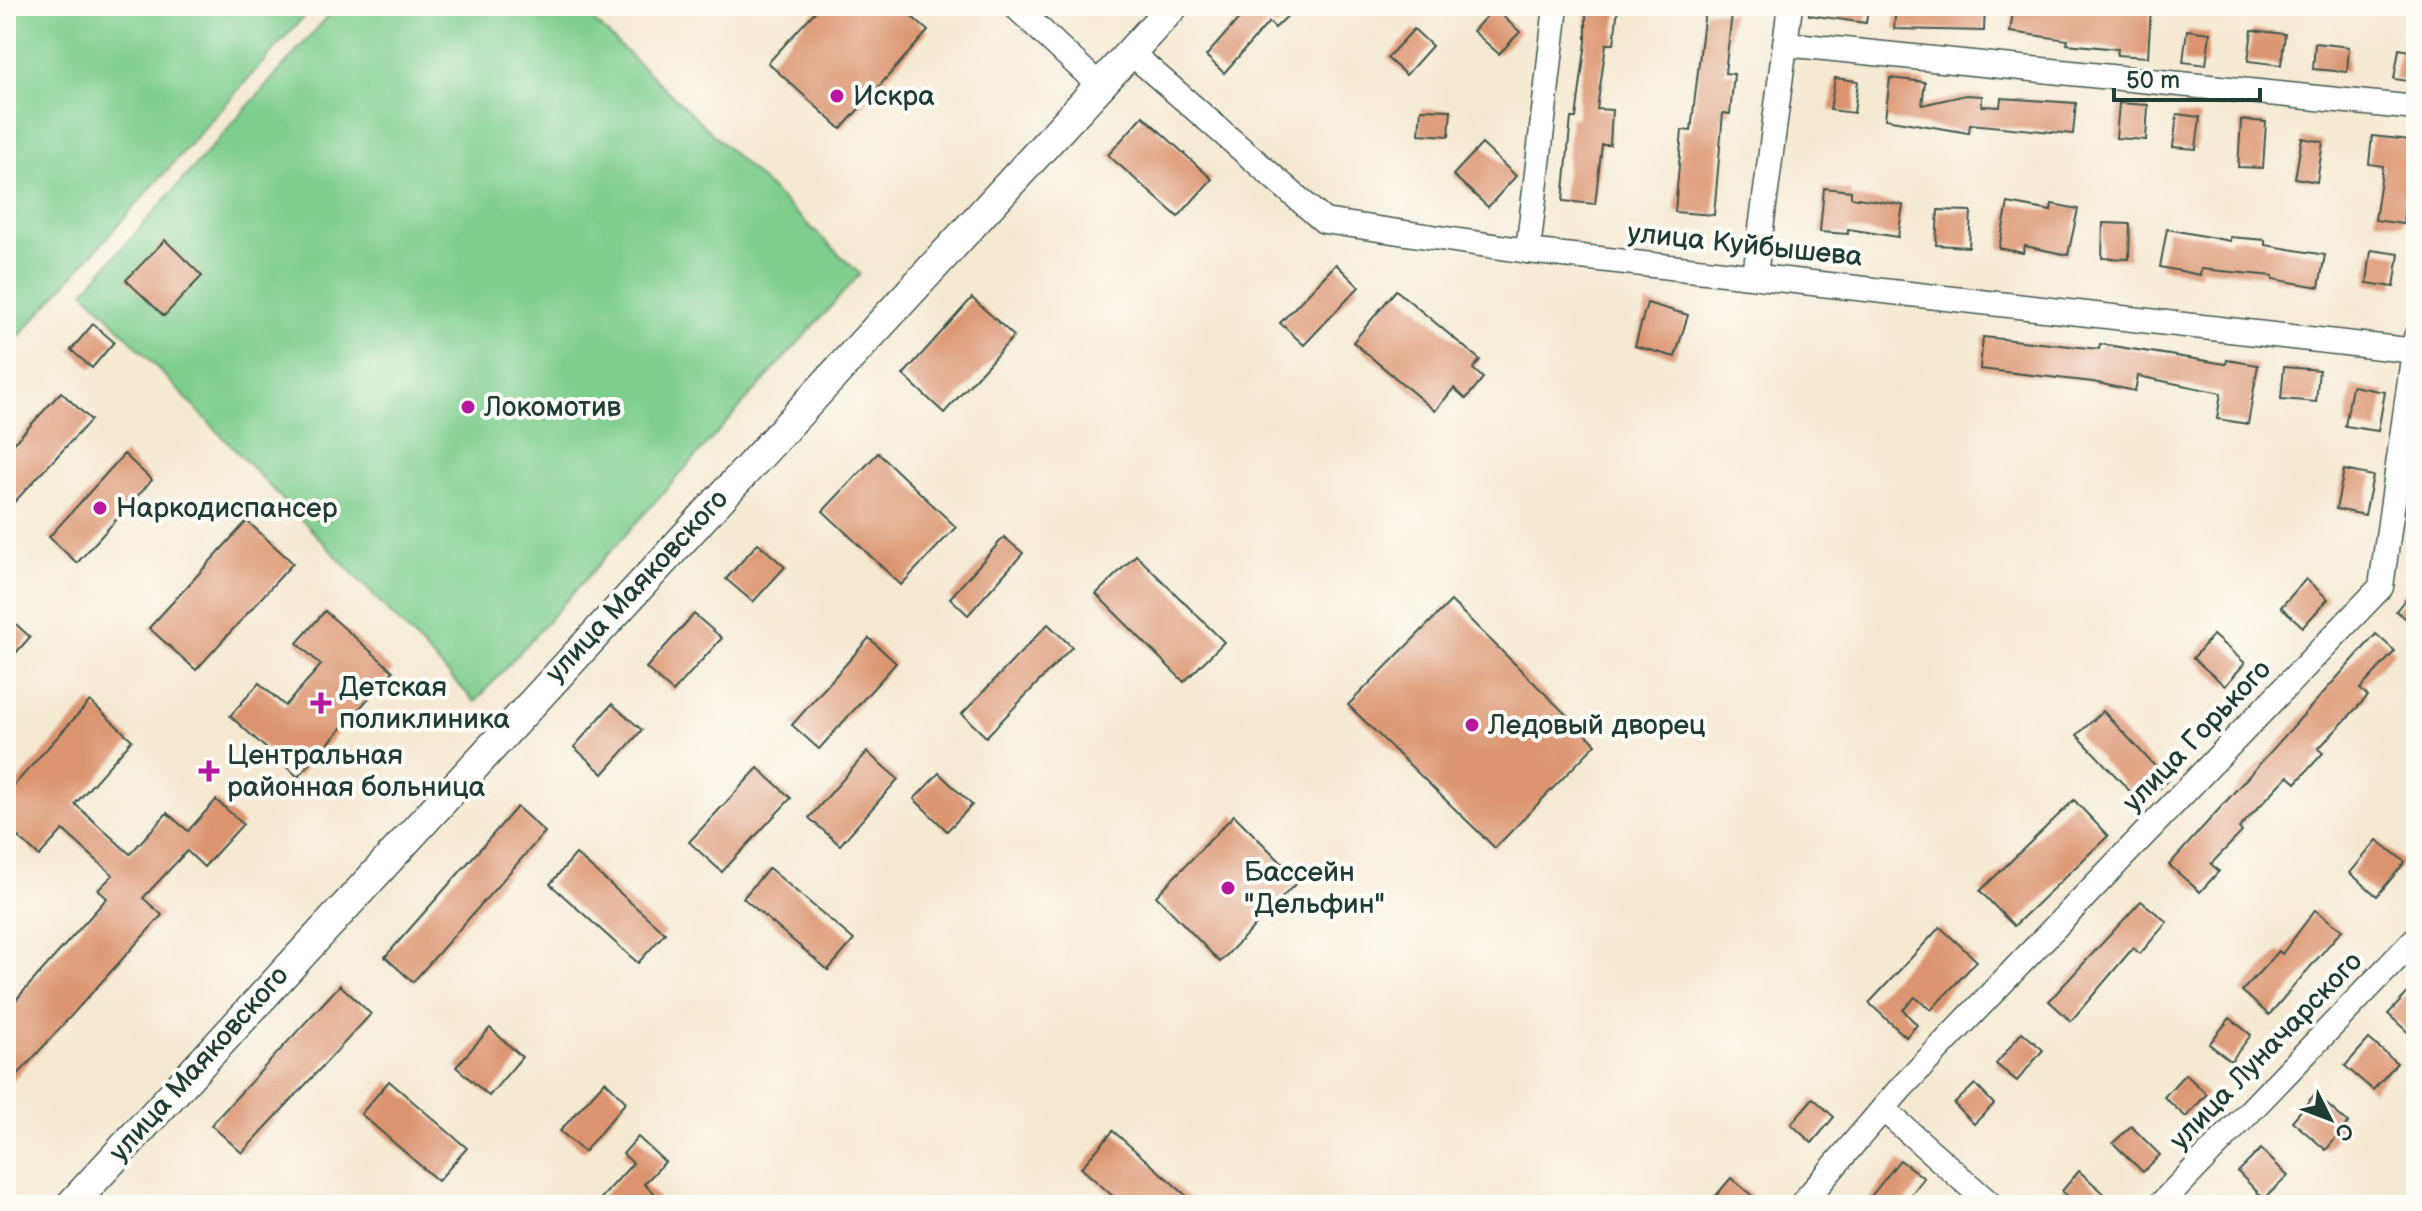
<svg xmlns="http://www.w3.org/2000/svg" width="2422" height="1211" font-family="'Balsamiq Sans',sans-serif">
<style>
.green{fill:#7fce8e;stroke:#4f8661;stroke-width:2}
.building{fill:#dc9470}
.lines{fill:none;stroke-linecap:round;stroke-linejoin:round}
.minor-casing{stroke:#3f574c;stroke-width:27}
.major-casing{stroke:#3f574c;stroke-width:33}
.minor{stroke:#fff;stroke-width:24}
.major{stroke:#fff;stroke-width:30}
.poi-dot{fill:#b5179e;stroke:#fdfcf7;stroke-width:3}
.labels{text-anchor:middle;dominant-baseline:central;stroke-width:8;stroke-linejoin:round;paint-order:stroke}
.poi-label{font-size:28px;fill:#1f3d34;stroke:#fdfcf7;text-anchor:start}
.street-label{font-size:28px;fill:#1f3d34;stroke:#fdfcf7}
</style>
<rect width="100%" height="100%" fill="#fdfcf7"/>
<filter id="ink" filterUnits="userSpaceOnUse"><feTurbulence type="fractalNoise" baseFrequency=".0125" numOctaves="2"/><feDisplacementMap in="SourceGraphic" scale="16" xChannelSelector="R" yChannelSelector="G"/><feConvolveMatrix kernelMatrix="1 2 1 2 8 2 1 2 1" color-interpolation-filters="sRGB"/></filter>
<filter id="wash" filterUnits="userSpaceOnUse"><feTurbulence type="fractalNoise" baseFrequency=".006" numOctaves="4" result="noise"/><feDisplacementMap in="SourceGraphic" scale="32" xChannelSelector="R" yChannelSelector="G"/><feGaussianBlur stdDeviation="1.8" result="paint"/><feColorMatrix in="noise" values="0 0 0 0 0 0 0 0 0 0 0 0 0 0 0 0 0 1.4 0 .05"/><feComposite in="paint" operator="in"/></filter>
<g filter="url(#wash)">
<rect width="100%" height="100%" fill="#f5e9d2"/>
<g class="green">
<path d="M 6,6 L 313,6 L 6,351 Z"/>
<path d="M 337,6 L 578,6 L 860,274 L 475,702 L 84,291 Z"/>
</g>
<g id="blocks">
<g class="building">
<path d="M 820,6 L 900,6 L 928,31 L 841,129 L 768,63 Z"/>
<path d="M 1250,6 L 1298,6 L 1275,28 L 1269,22 L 1224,73 L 1206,56 Z"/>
<path d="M 1586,6 L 1618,6 L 1614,44 L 1606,44 L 1597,109 L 1612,110 L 1610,145 L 1602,145 L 1595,204 L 1563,201 L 1571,118 L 1576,118 L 1586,42 Z"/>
<path d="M 1809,6 L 1868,6 L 1866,23 L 1809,15 Z"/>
<path d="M 1896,6 L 1985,6 L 1984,31 L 1894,29 Z"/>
<path d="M 2014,6 L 2120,10 L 2120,6 L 2151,7 L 2148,57 L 2117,55 L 2118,49 L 2067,44 L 2068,40 L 2010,32 Z"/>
<path d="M 1494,8 L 1520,32 L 1499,54 L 1473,31 Z"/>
<path d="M 1705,10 L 1732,13 L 1725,73 L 1734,74 L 1730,114 L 1723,113 L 1714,215 L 1675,212 L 1682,130 L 1691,131 Z"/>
<path d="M 1414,29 L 1432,46 L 1406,75 L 1387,58 Z"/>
<path d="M 2187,30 L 2210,33 L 2206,65 L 2183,62 Z"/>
<path d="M 2252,30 L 2285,34 L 2281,65 L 2248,61 Z"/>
<path d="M 2315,43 L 2349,47 L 2347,72 L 2313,69 Z"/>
<path d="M 2399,49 L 2416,52 L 2416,82 L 2394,79 Z"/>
<path d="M 1835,78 L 1858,81 L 1854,113 L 1830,110 Z"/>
<path d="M 1890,78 L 1925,82 L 1922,105 L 1966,95 L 1982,96 L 1982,106 L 2000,107 L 2001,98 L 2076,103 L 2073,134 L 1970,124 L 1969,133 L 1885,119 Z"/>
<path d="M 2119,103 L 2148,105 L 2146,140 L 2116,138 Z"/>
<path d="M 1421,109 L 1451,110 L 1449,136 L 1419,134 Z"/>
<path d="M 2177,114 L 2200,117 L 2196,149 L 2173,147 Z"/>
<path d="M 1143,116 L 1212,179 L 1178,217 L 1108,155 Z"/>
<path d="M 2241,120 L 2266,122 L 2263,168 L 2238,167 Z"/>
<path d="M 2372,136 L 2410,140 L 2403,224 L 2375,220 L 2383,166 L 2369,164 Z"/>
<path d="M 2302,138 L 2323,142 L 2317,182 L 2295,178 Z"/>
<path d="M 1482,144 L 1516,176 L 1488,207 L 1453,175 Z"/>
<path d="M 1824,188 L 1851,191 L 1851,197 L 1903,205 L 1898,237 L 1848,229 L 1848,234 L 1820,232 Z"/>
<path d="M 2008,203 L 2051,211 L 2052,204 L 2078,209 L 2068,255 L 2025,246 L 2023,253 L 1999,248 Z"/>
<path d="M 1938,210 L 1971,211 L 1969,247 L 1936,245 Z"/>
<path d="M 2103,223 L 2130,224 L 2129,259 L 2102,258 Z"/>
<path d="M 2167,229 L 2230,241 L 2230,237 L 2265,240 L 2265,245 L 2325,255 L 2319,287 L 2273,279 L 2273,276 L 2201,269 L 2200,275 L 2160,267 Z"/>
<path d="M 165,240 L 202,276 L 164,316 L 126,280 Z"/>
<path d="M 2371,250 L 2399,254 L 2394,287 L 2367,283 Z"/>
<path d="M 1336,264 L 1359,287 L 1304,345 L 1280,323 Z"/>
<path d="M 1396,290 L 1480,360 L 1473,369 L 1483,378 L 1466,399 L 1454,388 L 1435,411 L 1353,342 Z"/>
<path d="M 972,298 L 1014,336 L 944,413 L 903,375 Z"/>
<path d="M 1647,303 L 1688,315 L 1675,357 L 1635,346 Z"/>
<path d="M 93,324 L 114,342 L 92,368 L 71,350 Z"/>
<path d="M 1983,337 L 2099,349 L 2100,344 L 2226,364 L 2227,360 L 2258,365 L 2248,424 L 2217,419 L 2221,393 L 2138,376 L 2135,391 L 2093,382 L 1980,369 Z"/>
<path d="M 2284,367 L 2319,370 L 2316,402 L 2281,399 Z"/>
<path d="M 2352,386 L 2385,392 L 2378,431 L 2345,426 Z"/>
<path d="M 61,392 L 91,420 L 6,511 L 6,452 Z"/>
<path d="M 878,453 L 956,527 L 901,585 L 823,511 Z"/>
<path d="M 124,454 L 152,480 L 77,563 L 49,537 Z"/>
<path d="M 2344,470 L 2373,476 L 2365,515 L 2336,509 Z"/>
<path d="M 247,521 L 293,563 L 196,670 L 149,628 Z"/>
<path d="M 1004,537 L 1023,553 L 968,615 L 950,598 Z"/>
<path d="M 758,543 L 785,567 L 753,602 L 726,579 Z"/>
<path d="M 1136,555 L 1224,642 L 1184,682 L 1096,594 Z"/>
<path d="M 2306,579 L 2328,599 L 2303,627 L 2281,607 Z"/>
<path d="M 2416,585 L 2416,626 L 2396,611 Z"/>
<path d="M 1451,601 L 1596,744 L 1495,848 L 1348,705 Z"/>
<path d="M 325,611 L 393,671 L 298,777 L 230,716 L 259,683 L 285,706 L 321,665 L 297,643 Z"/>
<path d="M 694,614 L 722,638 L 673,692 L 646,668 Z"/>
<path d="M 6,615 L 30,637 L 6,664 Z"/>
<path d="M 1048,624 L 1072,647 L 986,737 L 962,714 Z"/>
<path d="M 2376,634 L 2395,651 L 2360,689 L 2368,696 L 2318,749 L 2323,753 L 2296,783 L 2288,776 L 2239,828 L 2242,832 L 2211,864 L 2219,871 L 2200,892 L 2169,865 Z"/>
<path d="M 2213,635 L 2245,663 L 2225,686 L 2193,658 Z"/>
<path d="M 869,638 L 896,663 L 819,749 L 792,725 Z"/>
<path d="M 90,701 L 132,740 L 75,804 L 130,854 L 167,813 L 188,831 L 216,800 L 243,824 L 204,867 L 187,851 L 143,898 L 162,915 L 6,1088 L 6,1011 L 107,898 L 98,890 L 113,875 L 63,830 L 39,856 L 6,826 L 6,794 Z"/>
<path d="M 612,704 L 642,730 L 603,774 L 574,747 Z"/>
<path d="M 2103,711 L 2168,780 L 2143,805 L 2077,735 Z"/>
<path d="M 867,752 L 898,779 L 840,845 L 809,818 Z"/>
<path d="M 758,768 L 791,798 L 722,872 L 689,842 Z"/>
<path d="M 939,773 L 972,805 L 947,831 L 914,799 Z"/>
<path d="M 2074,800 L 2108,836 L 2014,926 L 1980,891 Z"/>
<path d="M 517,807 L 545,832 L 413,982 L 385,957 Z"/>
<path d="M 1234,815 L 1299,880 L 1220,962 L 1156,896 Z"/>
<path d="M 2377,840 L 2405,862 L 2377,896 L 2350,873 Z"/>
<path d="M 576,854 L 665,933 L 638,963 L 550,884 Z"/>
<path d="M 769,868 L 854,940 L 828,970 L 743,898 Z"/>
<path d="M 2141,901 L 2167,922 L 2140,954 L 2133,948 L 2071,1021 L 2049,1001 Z"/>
<path d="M 2315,910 L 2342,930 L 2269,1015 L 2242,991 L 2279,951 L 2282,954 Z"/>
<path d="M 1940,927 L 1977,961 L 1931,1010 L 1915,997 L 1903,1010 L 1917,1025 L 1906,1037 L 1869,1003 Z"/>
<path d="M 2416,984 L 2416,1040 L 2388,1014 Z"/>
<path d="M 340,985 L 371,1014 L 242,1153 L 211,1125 Z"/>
<path d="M 2230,1018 L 2251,1035 L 2231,1061 L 2209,1044 Z"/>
<path d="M 490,1028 L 522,1057 L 489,1096 L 456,1067 Z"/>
<path d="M 2022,1032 L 2043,1050 L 2017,1081 L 1996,1064 Z"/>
<path d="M 2369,1039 L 2397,1063 L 2373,1090 L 2345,1066 Z"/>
<path d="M 2185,1074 L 2207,1094 L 2186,1117 L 2164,1097 Z"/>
<path d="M 389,1081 L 467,1148 L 438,1181 L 361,1114 Z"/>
<path d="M 605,1081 L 626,1102 L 584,1152 L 560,1131 Z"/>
<path d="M 1975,1084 L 1994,1104 L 1974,1124 L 1954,1104 Z"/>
<path d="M 2315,1094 L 2348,1123 L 2326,1150 L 2292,1121 Z"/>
<path d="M 1813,1098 L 1834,1117 L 1812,1143 L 1791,1124 Z"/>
<path d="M 2131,1126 L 2160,1155 L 2143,1172 L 2113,1143 Z"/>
<path d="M 1113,1131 L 1197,1205 L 1123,1205 L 1081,1168 Z"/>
<path d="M 638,1137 L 665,1162 L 644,1184 L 658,1197 L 650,1205 L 595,1205 L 633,1163 L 623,1154 Z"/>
<path d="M 2261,1149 L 2288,1176 L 2264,1199 L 2238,1172 Z"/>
<path d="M 1900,1160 L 1924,1178 L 1903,1205 L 1864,1205 Z"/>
<path d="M 2079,1171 L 2117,1205 L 2078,1205 L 2062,1191 Z"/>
<path d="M 1731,1178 L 1763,1205 L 1708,1205 Z"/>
</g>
</g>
</g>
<g filter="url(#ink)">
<use href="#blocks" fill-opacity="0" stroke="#3f574c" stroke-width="2"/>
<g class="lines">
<g class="minor-casing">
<g id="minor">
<path d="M 1015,6 L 1100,86"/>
<path d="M 1785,44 L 2416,108"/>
<path d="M 1130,52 L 1324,221 L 1528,251 L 2416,351"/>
<path d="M 1528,251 L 1556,6"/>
<path d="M 1755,275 L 1790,6"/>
<path d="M 1883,1109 L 1991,1205"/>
<path d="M 1801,1205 L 1900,1089 L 2381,587 L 2416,337"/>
<path d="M 2160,1205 L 2416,938"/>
</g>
</g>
<g class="major-casing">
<path id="major" d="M 71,1205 L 1173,6"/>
</g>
<use href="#minor" class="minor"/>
<use href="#major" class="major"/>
</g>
</g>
<g class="poi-dot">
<circle cx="837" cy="96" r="8"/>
<circle cx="468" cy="407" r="8"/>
<circle cx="100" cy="508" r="8"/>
<path d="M317 691h8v8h8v8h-8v8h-8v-8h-8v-8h8z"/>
<circle cx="1472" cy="725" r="8"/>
<path d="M205 759h8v8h8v8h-8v8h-8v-8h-8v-8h8z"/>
<circle cx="1228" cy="888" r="8"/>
</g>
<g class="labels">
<g class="poi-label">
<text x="853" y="96">Искра</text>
<text x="484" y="407">Локомотив</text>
<text x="116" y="508">Наркодиспансер</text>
<text x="339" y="687">Детская<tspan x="339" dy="32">поликлиника</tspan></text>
<text x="1488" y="725">Ледовый дворец</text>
<text x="227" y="755">Центральная<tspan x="227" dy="32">районная больница</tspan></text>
<text x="1244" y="872">Бассейн<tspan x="1244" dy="32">"Дельфин"</tspan></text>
</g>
<g class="street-label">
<text transform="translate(1745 245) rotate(6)">улица Куйбышева</text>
<text transform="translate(637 586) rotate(-47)">улица Маяковского</text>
<text transform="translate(2197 736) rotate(-46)">улица Горького</text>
<text transform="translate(2266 1051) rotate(-46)">улица Луначарского</text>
<text transform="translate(199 1064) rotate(-48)">улица Маяковского</text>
</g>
</g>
<rect width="2422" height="1211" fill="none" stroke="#fdfcf7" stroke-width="32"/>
<g transform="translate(2330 1119) rotate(132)" stroke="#fdfcf7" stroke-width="6" paint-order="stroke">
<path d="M0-6L14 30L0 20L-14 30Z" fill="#1f3d34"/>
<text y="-12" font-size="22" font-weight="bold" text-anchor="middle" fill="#1f3d34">С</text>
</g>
<path d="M2114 88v12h146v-12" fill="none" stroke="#1f3d34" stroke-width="4"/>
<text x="2126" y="88" font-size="24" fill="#1f3d34" stroke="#fdfcf7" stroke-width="6" paint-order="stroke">50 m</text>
</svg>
